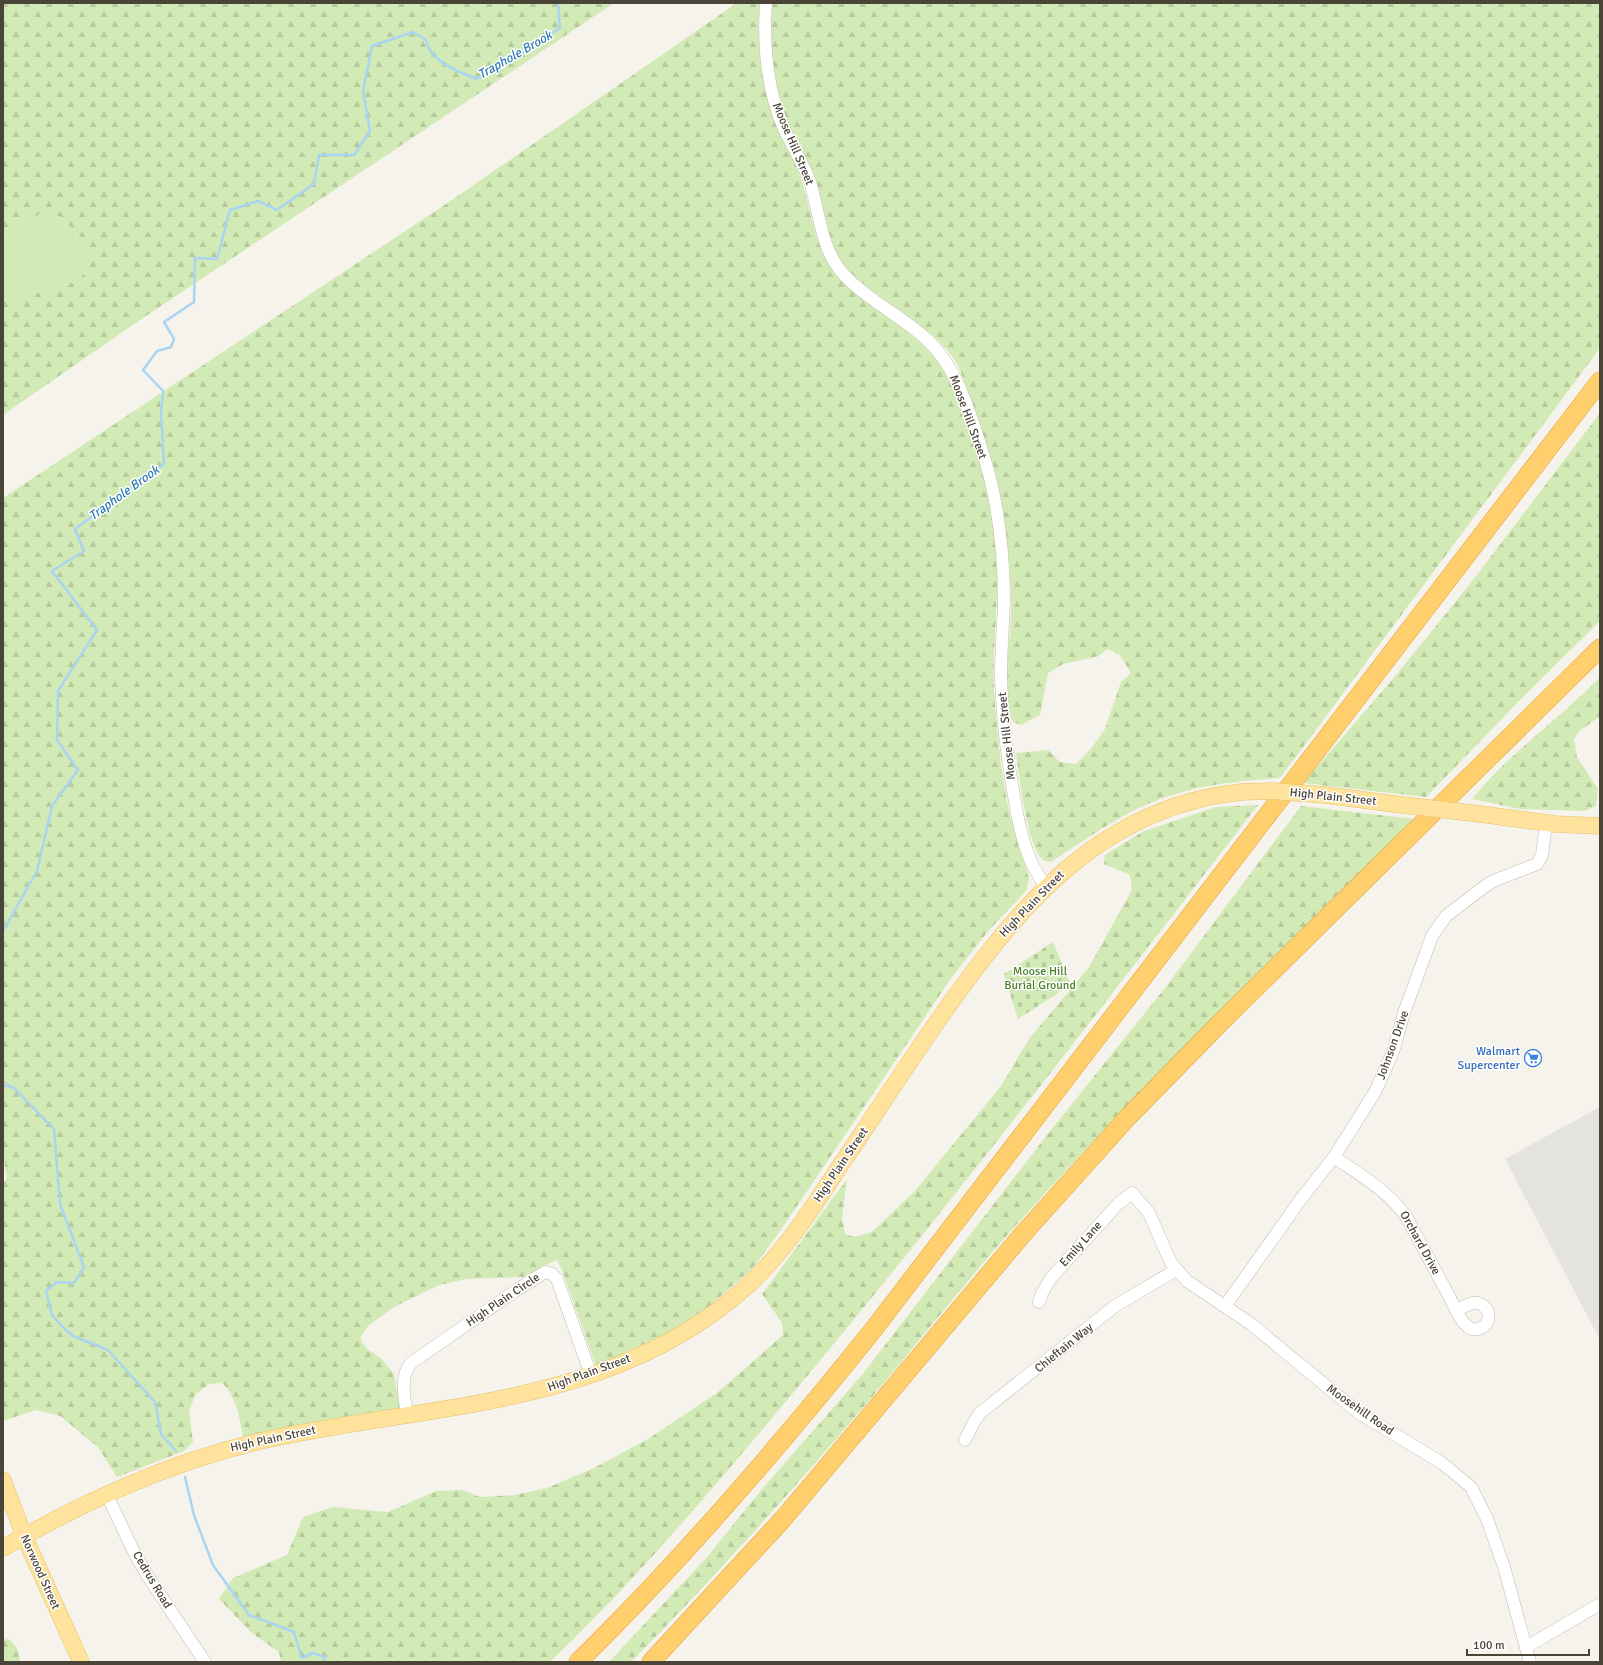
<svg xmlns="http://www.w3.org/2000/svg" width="1603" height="1665" font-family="Signika,sans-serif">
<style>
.green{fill:#d2eab5}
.forest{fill:url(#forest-firs)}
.cemetery{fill:url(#cemetery-stones)}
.parking{fill:#e5e3e0}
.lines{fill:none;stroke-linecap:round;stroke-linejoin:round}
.stream{stroke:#a9d4f2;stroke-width:2.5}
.minor-casing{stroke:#c2bbae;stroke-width:13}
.major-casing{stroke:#e6c16a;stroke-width:17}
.highway-casing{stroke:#e0a43c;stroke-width:19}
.minor{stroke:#fff;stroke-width:12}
.major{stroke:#ffe39c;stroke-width:16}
.highway{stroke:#ffcf6e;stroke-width:18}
.major-bridge-casing{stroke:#e6c16a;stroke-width:17;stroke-linecap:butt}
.major-bridge{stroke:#ffe39c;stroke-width:16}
.labels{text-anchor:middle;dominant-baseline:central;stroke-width:3;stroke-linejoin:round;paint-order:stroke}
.street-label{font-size:12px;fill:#4b4439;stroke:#fff}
.park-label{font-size:12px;fill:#4a7f2a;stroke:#fff}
.shop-label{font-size:12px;fill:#366cbe;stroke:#fff;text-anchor:end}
.water-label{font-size:13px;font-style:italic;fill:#2e7ab2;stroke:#fff}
</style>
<defs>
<pattern id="forest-firs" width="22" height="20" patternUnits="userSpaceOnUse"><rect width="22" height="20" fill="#d2eab5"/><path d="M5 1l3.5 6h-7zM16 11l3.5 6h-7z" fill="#b6ca9c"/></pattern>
<pattern id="cemetery-stones" width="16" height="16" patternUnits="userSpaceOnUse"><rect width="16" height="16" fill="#d2eab5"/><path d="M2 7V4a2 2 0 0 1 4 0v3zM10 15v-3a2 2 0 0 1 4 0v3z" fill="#b6ca9c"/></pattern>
</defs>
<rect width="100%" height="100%" fill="#f6f3ec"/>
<path class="green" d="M 40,214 L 59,216 L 84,241 C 85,251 90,268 82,276 C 72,287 19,297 3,301 L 3,235 Z"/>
<g class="forest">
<path d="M 3,3 L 614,3 L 134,324 L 3,415 L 3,301 C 19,297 72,287 82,276 C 90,268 85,251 84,241 L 59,216 L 40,214 L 3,235 Z"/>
<path d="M 737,3 L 759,3 C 758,43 760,84 775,121 C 783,141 795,160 802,182 C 813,216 815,256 843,282 C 878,316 925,333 948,378 C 977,434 995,509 997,572 C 998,612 992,651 994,691 C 997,732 1001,775 1010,815 C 1015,837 1024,857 1029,879 L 1026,891 L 989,930 L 954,974 L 778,1234 L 752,1269 L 709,1306 L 672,1331 L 596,1366 L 562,1270 L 557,1260 L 523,1277 L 467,1279 L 439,1285 L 394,1307 L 368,1326 L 360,1338 L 366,1348 L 382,1359 L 394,1374 L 400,1409 L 302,1424 L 243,1437 C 240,1418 236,1396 222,1383 L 209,1384 L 195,1395 L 189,1412 L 193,1442 L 184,1451 L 117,1477 L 98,1447 L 60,1416 L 36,1410 L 3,1421 L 3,1184 L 7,1178 L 3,1155 L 3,498 L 449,202 Z"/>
<path d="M 771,3 L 1600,3 L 1600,348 L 1280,778 C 1228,781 1176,788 1129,813 C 1102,827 1077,845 1051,862 C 1049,862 1045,861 1043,860 C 1027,847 1019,774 1016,753 L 1048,750 L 1060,762 L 1076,764 L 1090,750 L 1105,729 L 1121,682 L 1131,673 L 1119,654 L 1107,649 L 1099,656 L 1063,664 L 1048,673 L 1040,715 L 1021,725 L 1013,722 C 1002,701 1010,641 1011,615 C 1012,597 1010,578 1009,560 C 1002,493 984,430 959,368 C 945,334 880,300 852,274 C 832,256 818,206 809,180 C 797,150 780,115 775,82 C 771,56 771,30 771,3 Z"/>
<path d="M 1600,413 L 1600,621 L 1530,690 L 1426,797 L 1303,783 L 1392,680 L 1470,584 Z"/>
<path d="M 1600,677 L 1600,716 L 1577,733 L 1574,740 L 1577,757 L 1598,789 L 1596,806 L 1585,811 L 1520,809 L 1472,799 C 1509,753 1559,720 1600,677 Z"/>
<path d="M 1258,805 C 1110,996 963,1189 808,1375 C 725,1474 643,1573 550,1662 L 281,1662 L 279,1652 L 252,1633 L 219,1599 L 233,1578 L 287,1555 L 303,1517 L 333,1507 L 388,1512 L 436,1491 L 462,1490 L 480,1497 L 514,1495 L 547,1488 L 594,1468 L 648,1439 L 717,1393 L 783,1335 L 782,1323 L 762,1294 L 847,1179 L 842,1218 L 845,1234 L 854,1237 L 872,1232 L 914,1192 L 1001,1086 L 1029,1039 L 1089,967 L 1132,890 L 1130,875 L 1104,864 L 1105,855 L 1144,831 L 1216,807 Z"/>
<path d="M 1301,806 L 1414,819 C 1279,951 1144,1083 1017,1224 C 967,1280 921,1339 872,1397 C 795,1488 715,1577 631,1662 L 609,1662 L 707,1557 L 763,1488 L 862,1375 L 1047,1135 L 1165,988 Z"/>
<path d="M 8,1639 C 17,1645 19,1652 20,1662 L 3,1662 L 3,1640 Z"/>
</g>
<path class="cemetery" d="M 1053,942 L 1071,985 L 1018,1019 L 1004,974 Z"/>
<path class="parking" d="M 1600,1107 L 1600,1340 L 1505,1159 Z"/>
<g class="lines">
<g class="stream">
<path d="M 3,931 L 37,871 L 52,806 L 78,770 L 57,740 L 58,691 L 97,630 L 52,571 L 84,551 L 75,529 L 164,464 L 161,412 L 163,391 L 143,370 L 157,351 L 171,347 L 174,339 L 164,322 L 194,302 L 195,258 L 217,259 L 230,210 L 258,201 L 277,210 L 314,184 L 319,155 L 354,155 L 370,131 L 363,91 L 372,46 L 413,32 L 426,40 C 430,62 458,71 476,79 L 504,65 L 560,28 L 558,3"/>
<path d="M 3,1084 L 14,1088 L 54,1129 L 60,1204 L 84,1267 L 74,1283 L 57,1282 L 46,1291 L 52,1315 L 64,1328 L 73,1336 L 108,1350 L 155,1402 L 161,1434 L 176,1451"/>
<path d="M 185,1477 L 194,1515 L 213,1565 L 249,1615 L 294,1632 L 302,1658 L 313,1653 L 325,1657 L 323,1662"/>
</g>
<g class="minor-casing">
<g id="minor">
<path d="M 766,3 C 763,47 767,91 785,131 C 793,147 802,162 809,179 C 819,208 820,245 840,270 C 862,297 897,313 923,336 C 957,364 972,419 985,460 C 999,506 1004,555 1004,603 C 1003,627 1001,652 1001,676 C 1002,716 1007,757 1014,796 C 1019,827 1026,862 1046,886"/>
<path d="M 1334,1157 C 1360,1175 1389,1191 1407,1218 C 1421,1244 1435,1270 1449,1296 C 1454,1305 1458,1318 1466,1325 C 1472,1332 1482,1330 1487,1323 C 1492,1313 1484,1301 1473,1303 C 1468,1304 1462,1308 1457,1310"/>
<path d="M 1039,1302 L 1042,1293 L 1051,1278 L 1118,1204 L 1132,1193 L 1149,1213 L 1171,1263 L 1187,1281 L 1251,1324 L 1359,1413 L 1442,1463 L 1471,1487 L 1487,1519 L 1504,1567 L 1530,1662"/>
<path d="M 1225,1306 L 1301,1199 L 1334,1157 L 1375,1092 L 1393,1052 L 1404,1013 L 1432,936 L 1446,916 L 1484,887 L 1493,881 L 1537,864 L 1542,855 L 1546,823"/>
<path d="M 407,1416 C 405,1400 399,1377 411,1363 L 518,1289 L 545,1272 L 552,1274 L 557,1279 L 591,1375"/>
<path d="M 965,1440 L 974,1422 L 980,1413 L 1115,1306 L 1176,1270"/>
<path d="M 107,1495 L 134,1552 L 147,1575 L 205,1662"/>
<path d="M 1526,1647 L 1600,1604"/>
</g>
</g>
<g class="major-casing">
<g id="major">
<path d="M 1325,795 L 1395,804"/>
<path d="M 1480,814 L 1555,824 L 1600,826"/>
<path d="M 3,1480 L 24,1536 L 81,1662"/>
<path d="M 3,1548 C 84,1502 165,1464 256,1442 C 420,1404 602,1410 738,1294 C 782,1257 811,1210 842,1163 C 878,1110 912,1057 949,1005 C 1024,900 1105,806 1241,792"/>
</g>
</g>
<g class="highway-casing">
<g id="highway">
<path d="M 578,1662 C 684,1558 780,1446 873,1330 L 1600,381"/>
<path d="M 651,1662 L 783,1519 L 1022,1235 L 1128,1117 L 1217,1026 L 1600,648"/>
</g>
</g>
<use href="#minor" class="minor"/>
<use href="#major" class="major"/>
<use href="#highway" class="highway"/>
<g class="major-bridge-casing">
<g id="major-bridge">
<path d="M 1241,792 L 1273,791 L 1325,795"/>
<path d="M 1395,804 L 1480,814"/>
</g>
</g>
<use href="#major-bridge" class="major-bridge"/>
</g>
<defs>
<g id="supermarket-ring" transform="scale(0.9)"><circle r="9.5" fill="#fff" stroke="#3f7fe0" stroke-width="1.5"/><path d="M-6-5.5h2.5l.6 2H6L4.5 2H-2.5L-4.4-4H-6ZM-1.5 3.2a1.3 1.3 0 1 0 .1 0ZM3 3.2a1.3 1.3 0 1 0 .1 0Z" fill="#3f7fe0"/></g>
</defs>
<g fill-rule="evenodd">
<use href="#supermarket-ring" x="1533" y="1058"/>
</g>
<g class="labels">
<g class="street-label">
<text transform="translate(793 144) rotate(67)">Moose Hill Street</text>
<text transform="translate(968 417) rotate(70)">Moose Hill Street</text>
<text transform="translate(1007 736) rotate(-96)">Moose Hill Street</text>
<text transform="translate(1333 797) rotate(6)">High Plain Street</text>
<text transform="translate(1032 904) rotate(-46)">High Plain Street</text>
<text transform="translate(1393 1045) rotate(-70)">Johnson Drive</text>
<text transform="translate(841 1165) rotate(-56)">High Plain Street</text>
<text transform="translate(1420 1243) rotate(61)">Orchard Drive</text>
<text transform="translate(1081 1244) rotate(-48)">Emily Lane</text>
<text transform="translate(503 1300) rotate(-34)">High Plain Circle</text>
<text transform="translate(1064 1348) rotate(-39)">Chieftain Way</text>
<text transform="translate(589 1373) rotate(-20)">High Plain Street</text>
<text transform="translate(1360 1410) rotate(35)">Moosehill Road</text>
<text transform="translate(273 1439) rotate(-12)">High Plain Street</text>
<text transform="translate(40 1572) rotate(66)">Norwood Street</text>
<text transform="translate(152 1580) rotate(59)">Cedrus Road</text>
</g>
<g class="park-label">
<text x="1040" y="971">Moose Hill<tspan x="1040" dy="14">Burial Ground</tspan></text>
</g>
<g class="shop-label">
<text x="1520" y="1051">Walmart<tspan x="1520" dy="14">Supercenter</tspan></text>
</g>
<g class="water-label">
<text transform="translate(515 55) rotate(-30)">Traphole Brook</text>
<text transform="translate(124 493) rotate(-36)">Traphole Brook</text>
</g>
</g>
<rect width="1603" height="1665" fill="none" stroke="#4b4439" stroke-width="8"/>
<path d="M1467 1649v6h122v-6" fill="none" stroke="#4b4439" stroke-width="2"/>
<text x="1473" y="1649" font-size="12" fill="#4b4439" stroke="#ffffff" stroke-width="3" paint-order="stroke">100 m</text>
</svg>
